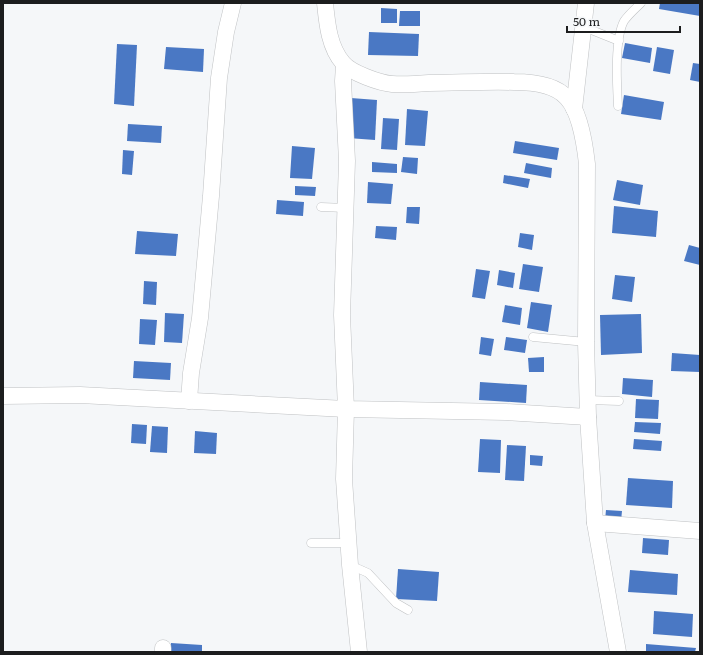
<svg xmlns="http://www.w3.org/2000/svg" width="703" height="655" font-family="Literata,serif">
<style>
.building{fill:#4a78c4}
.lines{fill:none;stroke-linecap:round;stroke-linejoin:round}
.service-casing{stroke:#bfc1c3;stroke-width:9}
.minor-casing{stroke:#bfc1c3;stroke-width:17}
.service{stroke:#fff;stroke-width:8}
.minor{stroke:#fff;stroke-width:16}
</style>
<rect width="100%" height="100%" fill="#f5f7f9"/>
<g class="building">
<path d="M 660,3 L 700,3 L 700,16 L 659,9 Z"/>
<path d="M 381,8 L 397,9 L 397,23 L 381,23 Z"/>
<path d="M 400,11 L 420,11 L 420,26 L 399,26 Z"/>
<path d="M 369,32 L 419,34 L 418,56 L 368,55 Z"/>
<path d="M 625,43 L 652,48 L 650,63 L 622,58 Z"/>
<path d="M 117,44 L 137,45 L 134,106 L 114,104 Z"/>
<path d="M 166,47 L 204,49 L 203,72 L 164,69 Z"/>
<path d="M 657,47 L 674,50 L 670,74 L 653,71 Z"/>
<path d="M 693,63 L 700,64 L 700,82 L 690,80 Z"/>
<path d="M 624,95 L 664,102 L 661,120 L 621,114 Z"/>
<path d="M 351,98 L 377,100 L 375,140 L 348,138 Z"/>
<path d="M 407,109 L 428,111 L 425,146 L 405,145 Z"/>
<path d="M 383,118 L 399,119 L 397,150 L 381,149 Z"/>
<path d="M 128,124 L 162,126 L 161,143 L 127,141 Z"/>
<path d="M 515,141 L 559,148 L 557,160 L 513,153 Z"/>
<path d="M 292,146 L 315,148 L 312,179 L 290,178 Z"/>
<path d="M 123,150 L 134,151 L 132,175 L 122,174 Z"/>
<path d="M 403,157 L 418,158 L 417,174 L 401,172 Z"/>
<path d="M 372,162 L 397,164 L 397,173 L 372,172 Z"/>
<path d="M 526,163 L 552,168 L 551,178 L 524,173 Z"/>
<path d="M 504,175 L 530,179 L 528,188 L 503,183 Z"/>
<path d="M 617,180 L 643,185 L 640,205 L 613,200 Z"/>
<path d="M 368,182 L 393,184 L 391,204 L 367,203 Z"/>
<path d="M 295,186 L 316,187 L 315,196 L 295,195 Z"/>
<path d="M 277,200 L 304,202 L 303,216 L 276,214 Z"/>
<path d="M 614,206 L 658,211 L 656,237 L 612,233 Z"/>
<path d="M 407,207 L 420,207 L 419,224 L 406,223 Z"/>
<path d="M 376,226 L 397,227 L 396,240 L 375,238 Z"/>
<path d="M 137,231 L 178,234 L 176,256 L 135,254 Z"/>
<path d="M 520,233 L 534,235 L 532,250 L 518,247 Z"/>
<path d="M 689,245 L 700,248 L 700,265 L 684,261 Z"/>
<path d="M 523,264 L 543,267 L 539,292 L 519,289 Z"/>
<path d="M 476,269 L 490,271 L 485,299 L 472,297 Z"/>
<path d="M 499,270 L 515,273 L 513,288 L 497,285 Z"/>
<path d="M 615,275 L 635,277 L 632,302 L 612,299 Z"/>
<path d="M 144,281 L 157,282 L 156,305 L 143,304 Z"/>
<path d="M 531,302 L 552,305 L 548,332 L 527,328 Z"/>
<path d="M 505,305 L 522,308 L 520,325 L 502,322 Z"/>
<path d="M 165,313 L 184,314 L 182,343 L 164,342 Z"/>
<path d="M 641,314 L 642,353 L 601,355 L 600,315 Z"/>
<path d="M 140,319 L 157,320 L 155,345 L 139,344 Z"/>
<path d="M 481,337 L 494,339 L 491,356 L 479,354 Z"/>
<path d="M 506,337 L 527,340 L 525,353 L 504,350 Z"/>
<path d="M 672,353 L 700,355 L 700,372 L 671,371 Z"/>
<path d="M 544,357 L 544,372 L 529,372 L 528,358 Z"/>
<path d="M 134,361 L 171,363 L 170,380 L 133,378 Z"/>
<path d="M 623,378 L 653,380 L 652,397 L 622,394 Z"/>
<path d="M 480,382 L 527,385 L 526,403 L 479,400 Z"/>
<path d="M 636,399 L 659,400 L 658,419 L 635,418 Z"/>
<path d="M 635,422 L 661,423 L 660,434 L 634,432 Z"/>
<path d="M 132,424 L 147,425 L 146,444 L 131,443 Z"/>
<path d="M 152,426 L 168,427 L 167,453 L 150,452 Z"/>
<path d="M 195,431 L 217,433 L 216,454 L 194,453 Z"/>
<path d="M 480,439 L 501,440 L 500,473 L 478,472 Z"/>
<path d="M 634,439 L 662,441 L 661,451 L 633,449 Z"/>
<path d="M 507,445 L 526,446 L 524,481 L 505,480 Z"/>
<path d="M 530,455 L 543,456 L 542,466 L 530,465 Z"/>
<path d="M 628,478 L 673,481 L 672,508 L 626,505 Z"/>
<path d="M 606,510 L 622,511 L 621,521 L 605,520 Z"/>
<path d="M 643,538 L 669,540 L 668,555 L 642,553 Z"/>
<path d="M 398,569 L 439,572 L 437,601 L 396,599 Z"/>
<path d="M 630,570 L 678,574 L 677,595 L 628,592 Z"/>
<path d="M 654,611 L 693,614 L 692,637 L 653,634 Z"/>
<path d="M 171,643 L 202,645 L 202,652 L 170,652 Z"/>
<path d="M 646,644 L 696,648 L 695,652 L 646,652 Z"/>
</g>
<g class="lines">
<g class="service-casing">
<g id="service">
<path d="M 584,27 L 619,41"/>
<path d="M 618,106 C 617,85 614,40 624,21 C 629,14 635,9 641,3"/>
<path d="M 321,207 L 346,208"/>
<path d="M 533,337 L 586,342"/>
<path d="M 587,400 L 619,401"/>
<path d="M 311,543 L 349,543"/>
<path d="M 350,565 L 368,573 L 396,603 L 408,610"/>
</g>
</g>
<g class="minor-casing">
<g id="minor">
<path d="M 325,3 C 327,23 329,47 343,63 C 351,73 380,83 392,84 C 404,85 417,84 429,83 C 457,83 485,81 514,82 C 531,82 555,84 567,98 C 580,112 585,146 587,164 L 586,342 L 588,417 L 595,523 L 618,652"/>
<path d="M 344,65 L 343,81 L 347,161 L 342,315 L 346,409 L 344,479 L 350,565 L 359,652"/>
<path d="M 574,109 L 586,3"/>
<path d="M 3,396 L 80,395 L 346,409 L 506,412 L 588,417"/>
<path d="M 189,401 L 191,373 L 200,318 L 211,196 L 219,78 L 226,32 L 233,3"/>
<path d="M 595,523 L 700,531"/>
<path d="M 163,652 L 163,648"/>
</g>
</g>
<use href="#service" class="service"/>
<use href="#minor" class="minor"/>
</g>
<rect width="703" height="655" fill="none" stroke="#1c1d1e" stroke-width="8"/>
<path d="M567 26v6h113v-6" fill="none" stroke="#1c1d1e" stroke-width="2"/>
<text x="573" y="26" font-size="12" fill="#1c1d1e" stroke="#f5f7f9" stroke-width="3" paint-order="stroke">50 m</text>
</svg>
